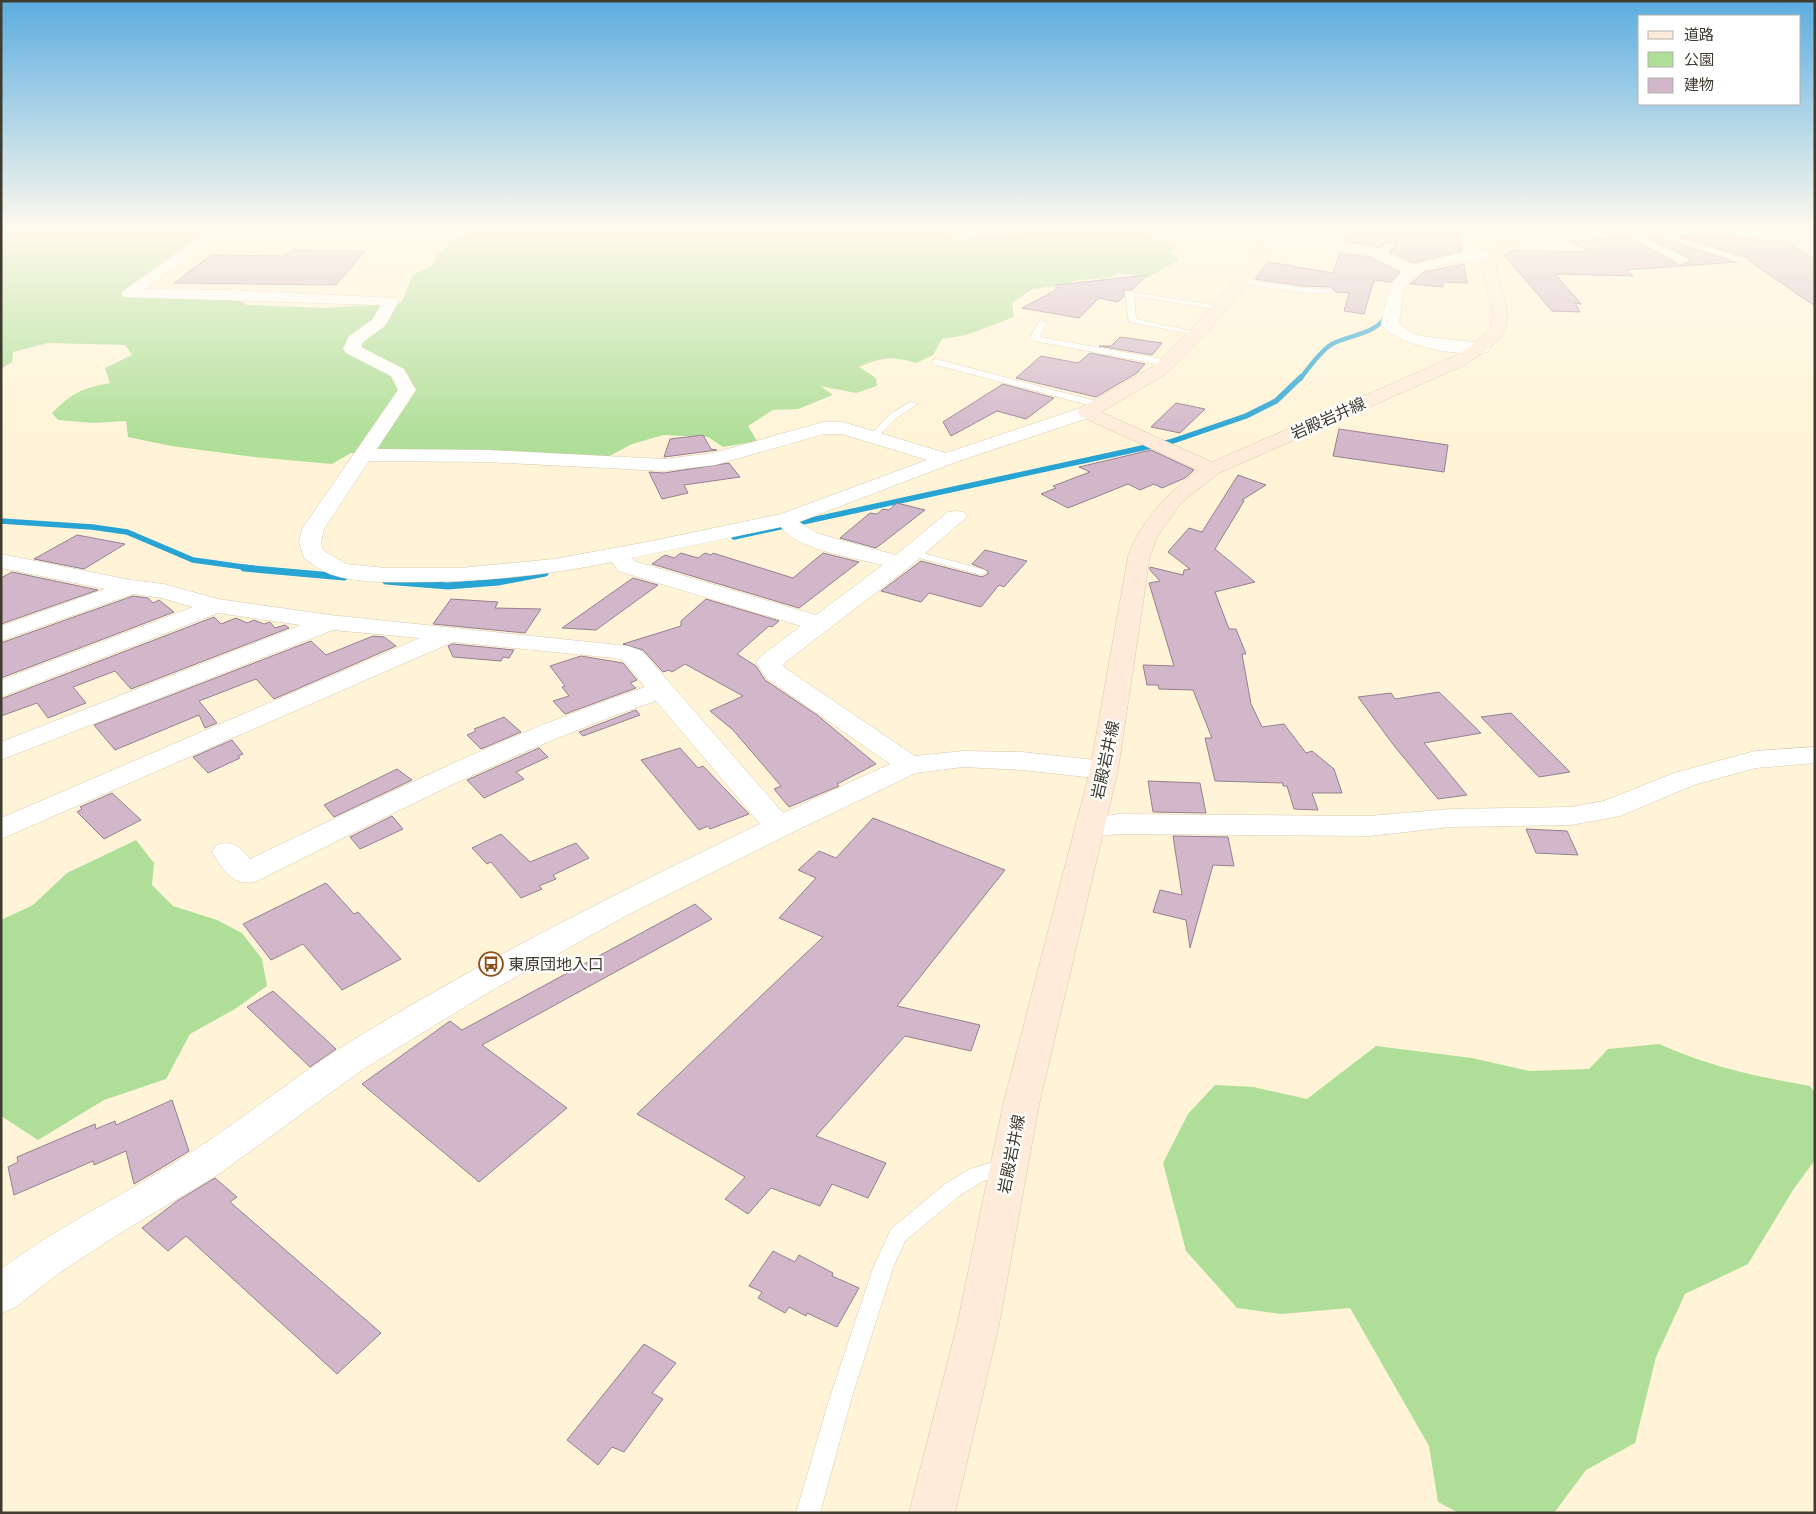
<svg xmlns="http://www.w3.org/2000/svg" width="1816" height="1514" font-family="'Noto Sans','Noto Sans JP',sans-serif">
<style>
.green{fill:#aede97}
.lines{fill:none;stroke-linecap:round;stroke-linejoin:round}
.stream-far2{stroke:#27a3d4;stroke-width:4.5}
.stream-far1{stroke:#27a3d4;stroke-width:5.5}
.stream{stroke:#27a3d4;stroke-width:7}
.building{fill:#d2b7ca;stroke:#977f90}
.lane-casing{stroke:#d5caae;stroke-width:1}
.street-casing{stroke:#d5caae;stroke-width:1}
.secondary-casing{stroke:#d5caae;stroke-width:1}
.lane{fill:#fff;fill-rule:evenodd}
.street{fill:#fff;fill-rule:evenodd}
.secondary{fill:#feebda;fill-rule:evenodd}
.labels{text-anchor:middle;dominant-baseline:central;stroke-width:4.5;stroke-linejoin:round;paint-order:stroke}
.street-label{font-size:16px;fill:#3f3b2f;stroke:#fff}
.poi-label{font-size:16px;fill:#3f3b2f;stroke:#fff;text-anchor:start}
</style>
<rect width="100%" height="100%" fill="#fff4d7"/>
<g class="green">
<path d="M 1,229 L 215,229 L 121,295 L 235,298 L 247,305 L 326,308 L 401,303 L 413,275 L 431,266 L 439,253 L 450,242 L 466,235 L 471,229 L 946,229 L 948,237 L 961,239 L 1050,229 L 1149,229 L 1142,230 C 1152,242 1162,240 1175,248 L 1171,252 L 1179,260 L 1149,277 L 1118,273 L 1109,278 L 1077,280 L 1063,285 L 1032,289 L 1012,303 L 1014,317 L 966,335 L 942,339 L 933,355 L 916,363 C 892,356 882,357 859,367 L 876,378 L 877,386 L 856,393 L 820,386 L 833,395 L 798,409 L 773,410 L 748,426 L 757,441 L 723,447 L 708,437 L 663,435 L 632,444 L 604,459 L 351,453 L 332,464 L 254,457 L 171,446 L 128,437 L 126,421 L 93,423 L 58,420 L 52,413 C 72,393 82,388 110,383 L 105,368 L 132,355 L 125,345 L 48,343 L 13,352 L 12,362 L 1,369 Z"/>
<path d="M 136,840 L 154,863 L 152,885 L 173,906 L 217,920 L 242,933 L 262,959 L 267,986 L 235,1009 L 190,1034 L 166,1079 L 104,1100 L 38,1140 L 1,1116 L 1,920 L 33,905 L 67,873 Z"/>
<path d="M 1659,1044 C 1711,1067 1754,1076 1810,1086 L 1815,1093 L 1815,1160 L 1793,1190 L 1748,1264 L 1685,1294 L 1656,1357 L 1635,1443 L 1586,1470 L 1554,1513 L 1459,1513 L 1438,1502 L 1429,1446 L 1350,1308 L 1281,1314 L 1237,1308 L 1186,1251 L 1163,1163 L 1188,1114 L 1215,1085 L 1253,1087 L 1307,1099 L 1376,1046 L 1472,1058 L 1529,1071 L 1589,1069 L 1608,1049 Z"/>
</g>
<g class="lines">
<g class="stream-far2">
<path d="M 1629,230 L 1643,229"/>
<path d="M 1300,379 C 1309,368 1320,351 1332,344 C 1349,335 1378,334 1386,315"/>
</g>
<g class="stream-far1">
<path d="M 1,521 L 92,527 L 127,532 L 193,560 L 258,569"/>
<path d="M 734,537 L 1170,442 L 1246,416 L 1276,401 L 1301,377"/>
</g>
<g class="stream">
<path d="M 244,568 L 344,577"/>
<path d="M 386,581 L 448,586 L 498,582 L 545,573"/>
</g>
</g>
<g class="building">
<path d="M 1349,229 L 1418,229 L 1421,232 L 1459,233 L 1462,251 L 1413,263 L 1390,252 L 1395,246 L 1395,243 L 1386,242 L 1380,248 L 1344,241 Z"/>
<path d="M 1675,235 L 1789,242 L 1815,260 L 1815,306 L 1749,261 L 1749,258 Z"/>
<path d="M 1643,236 L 1654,236 L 1736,262 L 1626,270 L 1633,276 L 1555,274 L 1581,304 L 1575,303 L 1580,312 L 1552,311 L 1505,256 L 1511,250 L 1590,252 L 1571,242 L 1627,237 L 1680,265 L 1690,262 L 1688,257 Z"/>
<path d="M 292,250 L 365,251 L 336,285 L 174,283 L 211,255 L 284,256 Z"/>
<path d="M 1340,253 L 1369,257 L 1400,272 L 1391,282 L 1374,280 L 1364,314 L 1344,311 L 1349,293 L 1336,292 L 1331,287 L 1303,286 L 1255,279 L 1268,262 L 1333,273 Z"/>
<path d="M 1464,264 L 1467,283 L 1443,282 L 1443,287 L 1410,284 L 1424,272 Z"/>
<path d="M 1148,275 L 1131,290 L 1124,290 L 1124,296 L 1118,302 L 1099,298 L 1079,318 L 1022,308 L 1056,290 L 1056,285 Z"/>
<path d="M 1120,337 L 1162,343 L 1152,355 L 1099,346 L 1111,346 Z"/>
<path d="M 1090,353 L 1145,364 L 1137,373 L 1096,397 L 1016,378 L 1041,356 L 1078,363 Z"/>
<path d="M 1003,384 L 1054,398 L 1026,419 L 997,411 L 951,436 L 943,422 Z"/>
<path d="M 1176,403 L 1205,409 L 1180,433 L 1151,427 Z"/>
<path d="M 1339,429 L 1448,445 L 1444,472 L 1333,456 Z"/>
<path d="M 703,435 L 711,449 L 717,450 L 664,457 L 670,439 Z"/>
<path d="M 1151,450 L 1194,470 L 1185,478 L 1162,488 L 1154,484 L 1140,490 L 1128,484 L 1068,508 L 1041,494 L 1056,488 L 1053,486 L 1090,472 L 1079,467 Z"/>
<path d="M 729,463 L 740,477 L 684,485 L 688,493 L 662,499 L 649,472 L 664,473 Z"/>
<path d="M 1238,475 L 1266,485 L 1242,500 L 1244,501 L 1215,549 L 1255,582 L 1215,592 L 1229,629 L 1236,629 L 1246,654 L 1242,654 L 1251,704 L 1262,727 L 1284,724 L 1306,753 L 1312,751 L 1334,769 L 1342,793 L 1312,793 L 1318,810 L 1294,809 L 1287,786 L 1283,786 L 1283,783 L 1215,781 L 1205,738 L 1212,738 L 1193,690 L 1159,689 L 1158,685 L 1147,685 L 1143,665 L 1174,666 L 1149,583 L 1160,581 L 1150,570 L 1150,567 L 1183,575 L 1184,570 L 1190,569 L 1168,552 L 1189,528 L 1202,532 Z"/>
<path d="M 897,503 L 925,510 L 876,548 L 840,538 L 870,513 L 877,514 L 883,509 L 889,510 Z"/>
<path d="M 77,535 L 125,544 L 84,569 L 34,559 Z"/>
<path d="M 985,550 L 1027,561 L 1004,587 L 999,585 L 981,607 L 929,593 L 921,602 L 881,591 L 921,561 L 982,577 L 988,574 L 988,571 L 972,564 Z"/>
<path d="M 681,553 L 698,558 L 705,553 L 711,555 L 713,553 L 793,578 L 823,553 L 859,562 L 799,608 L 652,564 L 665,555 L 674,558 Z"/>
<path d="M 12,572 L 98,590 L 1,624 L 1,578 Z"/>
<path d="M 633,578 L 658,585 L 596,630 L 562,628 Z"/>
<path d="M 133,596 L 148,598 L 153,603 L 159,600 L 174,612 L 1,678 L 1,643 Z"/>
<path d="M 451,599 L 498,602 L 495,608 L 541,609 L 525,633 L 433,624 Z"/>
<path d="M 706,599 L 779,621 L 772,627 L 769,626 L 737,654 L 756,666 L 765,680 L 817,715 L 876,764 L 837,784 L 839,786 L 789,807 L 774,789 L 781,786 L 733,730 L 710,711 L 743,696 L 685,664 L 672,672 L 669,670 L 663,672 L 643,650 L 623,644 L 681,626 L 681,621 Z"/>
<path d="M 214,617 L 221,624 L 236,618 L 247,623 L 254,620 L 264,624 L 270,622 L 275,628 L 285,625 L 289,628 L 131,689 L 115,671 L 73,687 L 86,703 L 48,718 L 37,703 L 1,716 L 1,699 Z"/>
<path d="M 373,636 L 384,637 L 396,646 L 274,699 L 256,679 L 199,701 L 217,723 L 205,728 L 199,715 L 115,750 L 94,725 L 311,641 L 326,655 Z"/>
<path d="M 453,644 L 514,650 L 509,658 L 503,657 L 501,661 L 453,657 L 448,646 Z"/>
<path d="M 581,656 L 623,663 L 637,680 L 630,683 L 636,688 L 565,714 L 553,701 L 569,696 L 562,687 L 565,686 L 550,666 Z"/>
<path d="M 1439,692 L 1481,733 L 1424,743 L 1467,795 L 1438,799 L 1395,747 L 1358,697 L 1391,693 L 1395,699 Z"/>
<path d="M 636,710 L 640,715 L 583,736 L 579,732 Z"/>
<path d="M 1511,713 L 1570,772 L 1539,777 L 1481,717 Z"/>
<path d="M 504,717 L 521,732 L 481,749 L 467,735 L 476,731 L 474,729 Z"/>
<path d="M 232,740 L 243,754 L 238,756 L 240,758 L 208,773 L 193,757 Z"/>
<path d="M 539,748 L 548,757 L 516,772 L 524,779 L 484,798 L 467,780 Z"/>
<path d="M 680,748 L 698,768 L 703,766 L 749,814 L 710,829 L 708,826 L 699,830 L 641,760 Z"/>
<path d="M 397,769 L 412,780 L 334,817 L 324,805 Z"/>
<path d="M 1148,781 L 1200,783 L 1206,813 L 1153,812 Z"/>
<path d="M 112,793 L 141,820 L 104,839 L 77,812 L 82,809 L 80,807 Z"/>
<path d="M 392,816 L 403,829 L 360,849 L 350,837 Z"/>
<path d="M 873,818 L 1005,870 L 897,1006 L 980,1025 L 971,1051 L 905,1036 L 816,1136 L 886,1163 L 868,1198 L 832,1184 L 820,1206 L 771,1188 L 748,1214 L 725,1199 L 745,1177 L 637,1114 L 823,937 L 779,918 L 816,878 L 798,870 L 819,851 L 836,858 Z"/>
<path d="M 1526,829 L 1567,831 L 1578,855 L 1536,853 Z"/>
<path d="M 501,834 L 530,862 L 576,843 L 589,858 L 553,875 L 556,879 L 539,886 L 542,889 L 521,898 L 491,862 L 487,864 L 472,848 Z"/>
<path d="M 1173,836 L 1228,837 L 1234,866 L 1213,865 L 1190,948 L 1186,920 L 1153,912 L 1160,890 L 1182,895 Z"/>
<path d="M 326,883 L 354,914 L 358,912 L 401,959 L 342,990 L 303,944 L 271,960 L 243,924 Z"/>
<path d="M 695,904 L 712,919 L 482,1045 L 567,1108 L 479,1182 L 362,1084 L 450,1021 L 462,1030 Z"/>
<path d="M 273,991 L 336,1049 L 310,1067 L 247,1007 Z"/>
<path d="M 172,1100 L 189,1151 L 168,1164 L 134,1184 L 126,1151 L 94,1165 L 93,1161 L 14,1195 L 8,1167 L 18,1162 L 17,1157 L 95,1124 L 96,1129 L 115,1121 L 116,1125 Z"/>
<path d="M 215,1178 L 237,1197 L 230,1202 L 381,1333 L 337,1374 L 186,1236 L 168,1251 L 142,1228 L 177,1201 Z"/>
<path d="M 773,1251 L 795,1262 L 799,1255 L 833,1273 L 832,1276 L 859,1288 L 837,1327 L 807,1313 L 806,1316 L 789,1307 L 785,1313 L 758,1298 L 762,1292 L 749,1286 Z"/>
<path d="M 644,1344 L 676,1363 L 652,1393 L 663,1399 L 624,1452 L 612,1447 L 598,1465 L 567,1440 Z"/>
</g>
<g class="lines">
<g class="lane-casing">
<g id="lane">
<path d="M 1301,229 L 1307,229 L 1302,240 L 1291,242 L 1291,238 L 1296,237 Z"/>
<path d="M 1649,230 L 1653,230 L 1748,260 L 1741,262 L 1649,232 Z"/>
<path d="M 1628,231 L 1687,259 L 1688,261 L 1681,263 L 1626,234 Z"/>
<path d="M 1387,243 L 1394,245 L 1385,255 L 1379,255 L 1379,251 Z"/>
<path d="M 1244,279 L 1303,288 L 1330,289 L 1334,291 C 1324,298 1256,286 1241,283 L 1240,281 Z"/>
<path d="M 1125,291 L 1220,306 L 1224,308 L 1220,310 L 1134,296 L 1136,319 L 1201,333 L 1197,335 L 1129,322 Z"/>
<path d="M 1040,320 L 1047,322 L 1040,337 L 1168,360 L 1172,363 L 1168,366 L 1034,341 L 1030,337 Z"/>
<path d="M 936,359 L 1103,403 L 1105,405 L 1100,408 L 933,364 L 933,360 Z"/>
<path d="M 910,402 L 918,404 L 896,418 L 876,439 L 870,439 L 870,435 L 890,414 Z"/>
<path d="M 912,550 L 985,570 L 987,572 L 981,575 L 908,555 L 906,553 Z"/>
<path d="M 1006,1158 L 1013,1160 L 1015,1166 L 1013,1172 L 983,1181 L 959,1196 L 905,1241 L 893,1268 L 851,1400 L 820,1513 L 796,1513 L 829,1400 L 873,1268 L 891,1229 L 945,1184 L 970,1169 Z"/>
</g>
</g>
<g class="street-casing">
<g id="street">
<path d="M 211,229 L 227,229 L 145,289 L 228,290 L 397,298 L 399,301 L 385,326 L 363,342 L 361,347 L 404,369 L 416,390 L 377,449 L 487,450 L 664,459 L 713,453 L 823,422 L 843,422 L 946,453 L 1080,408 L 1094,408 L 1096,412 L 1094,416 L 953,463 L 799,522 L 819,534 L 896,555 L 948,512 L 956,511 L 964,512 L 967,517 L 908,568 L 783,664 L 785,668 L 915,756 L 963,751 L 1022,752 L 1104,761 L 1114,764 L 1118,770 L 1114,776 L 1104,779 L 1022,770 L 963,767 L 916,773 L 789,834 L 635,911 L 489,992 L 362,1070 L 219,1174 L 122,1232 L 59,1273 L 16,1307 L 1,1313 L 1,1269 C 62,1224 130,1192 193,1151 C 243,1119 289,1081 339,1049 C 474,964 617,893 760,824 L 656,701 C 517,748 388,816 257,881 C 234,888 223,870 212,852 L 216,845 C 234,840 239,847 250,859 C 380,797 508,733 645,687 L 624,661 L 615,658 L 453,642 L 1,839 L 1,818 L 420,638 L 333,630 L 1,760 L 1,742 L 301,625 L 218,613 L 1,697 L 1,680 L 193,607 L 162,598 L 133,594 L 1,641 L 1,626 L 105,589 L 1,568 L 1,554 L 131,580 L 164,584 L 218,599 L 330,615 L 628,646 L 642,651 L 783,813 L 890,764 L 766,678 L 756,662 L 760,657 L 801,626 L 618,571 L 612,562 C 545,576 478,582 410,582 C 384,582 355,583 330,574 C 320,570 312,564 304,558 L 299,542 L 302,529 L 398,390 L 391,376 L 346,353 L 343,349 L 349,336 L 372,320 L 381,305 L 123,297 L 121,294 L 123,291 ZM 824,434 L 842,434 L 927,460 L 781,514 L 647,542 L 554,559 L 460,568 L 386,568 L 346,564 L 323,550 L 321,542 L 324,529 L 369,461 L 487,462 L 664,471 L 715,465 ZM 781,527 C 797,550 855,558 883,565 L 816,615 L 634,561 L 632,558 Z"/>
<path d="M 1605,229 L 1758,229 L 1792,232 L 1815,230 L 1815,238 C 1776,244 1736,233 1696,233 C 1634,232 1571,240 1509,246 L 1502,242 L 1509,238 Z"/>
<path d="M 1259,232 L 1374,247 L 1413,265 L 1459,253 L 1501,251 L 1503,254 L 1501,257 C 1476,263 1420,259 1406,285 C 1400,296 1403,311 1398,323 L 1412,333 L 1421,336 L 1482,343 L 1488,344 L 1491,348 L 1488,352 C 1463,358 1396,346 1381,324 L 1390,286 L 1403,271 L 1370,255 L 1254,239 L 1252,236 Z"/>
<path d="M 1815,747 L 1815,763 L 1756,768 L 1694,785 L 1620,816 L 1571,825 L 1451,827 L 1369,836 L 1118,834 L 1090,837 L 1080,834 L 1075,827 L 1080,820 L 1118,814 L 1369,816 L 1451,809 L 1571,807 L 1604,801 L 1674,773 L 1755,751 Z"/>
</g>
</g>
<g class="secondary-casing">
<path id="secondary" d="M 1249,229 L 1263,229 L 1270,254 L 1267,261 L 1203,337 L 1166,374 L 1101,412 L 1212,462 L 1453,357 C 1504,327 1495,322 1482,269 L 1495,245 L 1527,229 L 1544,229 L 1506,251 L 1496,269 C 1512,324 1517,332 1465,365 L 1219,473 L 1181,503 L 1157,537 L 1150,556 L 1118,770 L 1039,1105 L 999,1325 L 955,1513 L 909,1513 L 957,1325 L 1003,1105 L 1090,770 L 1128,556 C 1142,518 1167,495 1198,470 L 1080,416 L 1078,412 L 1080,408 L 1154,366 L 1191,329 L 1255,257 Z"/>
</g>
<use href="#lane" class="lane"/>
<use href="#street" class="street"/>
<use href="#secondary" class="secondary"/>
</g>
<linearGradient id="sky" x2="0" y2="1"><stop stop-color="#5bade0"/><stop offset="0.52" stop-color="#fffaed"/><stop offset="1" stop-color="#fffaed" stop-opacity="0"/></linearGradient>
<rect width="1816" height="441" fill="url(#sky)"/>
<defs>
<g id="bus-ring" transform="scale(1.25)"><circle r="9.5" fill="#fff" stroke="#8f4f18" stroke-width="1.5"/><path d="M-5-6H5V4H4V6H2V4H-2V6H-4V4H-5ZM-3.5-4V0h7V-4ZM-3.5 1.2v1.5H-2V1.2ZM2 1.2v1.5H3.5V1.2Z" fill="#8f4f18"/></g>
</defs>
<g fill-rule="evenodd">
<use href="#bus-ring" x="491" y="964"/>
</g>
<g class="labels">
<g class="street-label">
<text transform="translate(1328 418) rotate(-24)">岩殿岩井線</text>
<text transform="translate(1105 760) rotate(-78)">岩殿岩井線</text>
<text transform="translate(1011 1154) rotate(-79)">岩殿岩井線</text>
</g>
<g class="poi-label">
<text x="508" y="964">東原団地入口</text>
</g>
</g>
<rect width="1816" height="1514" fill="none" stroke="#3f3b2f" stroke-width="5"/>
<rect x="1638" y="15" width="162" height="90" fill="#ffffff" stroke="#b2b1ac"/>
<rect x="1648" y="31" width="25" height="8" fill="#feebda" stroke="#b2b1ac"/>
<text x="1684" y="40" font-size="15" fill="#3f3b2f">道路</text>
<rect x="1648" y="52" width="25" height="15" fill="#aede97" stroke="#b2b1ac"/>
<text x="1684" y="65" font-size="15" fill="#3f3b2f">公園</text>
<rect x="1648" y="78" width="25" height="15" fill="#d2b7ca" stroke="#b2b1ac"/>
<text x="1684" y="90" font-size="15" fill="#3f3b2f">建物</text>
</svg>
